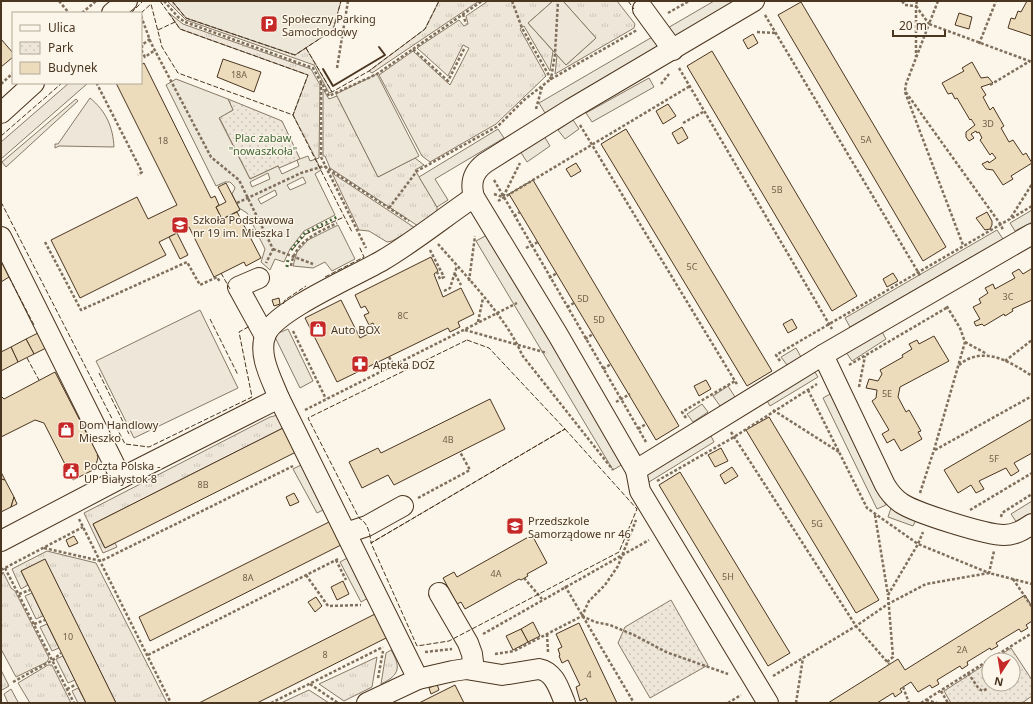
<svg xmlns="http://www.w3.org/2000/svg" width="1033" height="704" font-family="'Noto Sans',sans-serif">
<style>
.grass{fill:url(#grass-tufts);stroke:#887966}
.park{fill:url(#park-dots);stroke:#887966}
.garden{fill:#ede6d9;stroke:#887966}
.parking{fill:#ede7d9;stroke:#887966;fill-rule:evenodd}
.building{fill:#ecdcbc;stroke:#4a3520}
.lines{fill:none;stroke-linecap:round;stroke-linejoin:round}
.minor-casing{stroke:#4a3520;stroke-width:22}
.path{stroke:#7f6f5c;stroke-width:2.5;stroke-dasharray:3 2;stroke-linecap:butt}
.minor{stroke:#fbf6e9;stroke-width:20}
.hedge{stroke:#436837;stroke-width:3;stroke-dasharray:2 3;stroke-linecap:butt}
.fence{stroke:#4a3520;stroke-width:1;stroke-dasharray:5 2;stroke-linecap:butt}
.wall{stroke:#4a3520;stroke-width:2}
.labels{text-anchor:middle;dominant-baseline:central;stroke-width:3;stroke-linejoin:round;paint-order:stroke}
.number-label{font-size:9px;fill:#725f47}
.poi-label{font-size:11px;fill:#4a3520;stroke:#fbf6e9;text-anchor:start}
.park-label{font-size:11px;fill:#436837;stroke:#fbf6e9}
</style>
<defs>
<pattern id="grass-tufts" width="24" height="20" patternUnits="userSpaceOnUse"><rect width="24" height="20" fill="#ede6d9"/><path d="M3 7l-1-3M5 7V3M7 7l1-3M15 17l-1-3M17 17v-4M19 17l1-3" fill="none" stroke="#cdc6ba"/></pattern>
<pattern id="park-dots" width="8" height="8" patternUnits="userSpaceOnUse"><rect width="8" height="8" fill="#ede6d9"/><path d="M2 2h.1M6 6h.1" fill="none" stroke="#cdc6ba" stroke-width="1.8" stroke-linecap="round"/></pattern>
</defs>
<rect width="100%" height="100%" fill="#fbf6e9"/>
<g class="grass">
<path d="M 167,1 L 172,1 L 186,18 L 295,55 L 306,48 L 332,92 L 329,93 L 314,65 L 186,20 Z"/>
<path d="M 439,1 L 479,1 L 372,73 L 369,71 L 425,29 Z"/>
<path d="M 488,1 L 553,1 L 528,23 L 553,51 L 550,71 L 524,26 L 520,29 L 546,76 L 496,124 L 430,162 L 422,156 L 379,75 L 413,51 L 450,85 L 469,48 L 463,45 L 448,76 L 417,48 L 459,20 L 464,26 L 468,24 L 466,16 Z"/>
<path d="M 563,1 L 617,1 L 635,24 L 634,28 L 555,74 L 557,55 L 566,65 L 596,38 Z"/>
<path d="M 169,13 L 183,24 L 311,69 L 320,85 L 319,158 L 316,159 L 293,115 L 308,75 L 180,29 Z"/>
<path d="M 323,89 L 329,99 L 337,96 L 378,177 L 415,158 L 424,165 L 415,170 L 437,207 L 437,211 L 418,226 L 330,168 L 325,156 L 323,156 Z"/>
<path d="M 332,173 L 415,228 L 392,241 L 387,242 L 369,231 L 359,230 Z"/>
<path d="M 278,415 L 283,428 L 93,524 L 105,548 L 115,543 L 117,547 L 103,553 L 84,513 L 270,417 Z"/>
<path d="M 47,551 L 96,563 L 167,703 L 116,703 L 45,560 L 21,571 L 28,585 L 21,589 L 12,569 Z"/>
<path d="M 3,572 L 11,588 L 15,591 L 49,658 L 47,662 L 16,677 L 1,649 L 1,577 Z"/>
<path d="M 32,593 L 43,616 L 36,619 L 25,596 Z"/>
<path d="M 47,624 L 59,648 L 52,651 L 40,627 Z"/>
<path d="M 391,650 C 401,667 400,675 381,684 L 386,653 Z"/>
<path d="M 63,656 L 75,680 L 68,683 L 56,659 Z"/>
<path d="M 377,657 L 372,687 L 344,701 L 319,684 Z"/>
<path d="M 48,665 L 52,665 L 71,703 L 30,703 L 18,683 Z"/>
<path d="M 1,670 L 9,686 L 2,690 L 1,689 Z"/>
<path d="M 78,688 L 86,703 L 78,703 L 72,691 Z"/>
<path d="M 11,689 L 18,702 L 18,703 L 8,703 L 4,694 Z"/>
<path d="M 309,690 L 329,703 L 281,703 Z"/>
</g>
<g class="park">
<path d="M 228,99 L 282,121 L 300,159 L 279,168 L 278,166 L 250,179 L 219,117 L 233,110 Z"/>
<path d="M 671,600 L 708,665 L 650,698 L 618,643 L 625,627 Z"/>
<path d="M 1011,648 L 1032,680 L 1032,696 L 1022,703 L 951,703 L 944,691 L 989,662 L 989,684 L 1013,684 L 1013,660 L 993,660 Z"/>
</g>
<g class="garden">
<path d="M 553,1 L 563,1 L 596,38 L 566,65 L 528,23 Z"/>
<path d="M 69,83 L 88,83 L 1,159 L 1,142 Z"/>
<path d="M 90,98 C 106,111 113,127 114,147 L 59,146 L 55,148 L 55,144 L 58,144 Z"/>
<path d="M 76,99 L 78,101 L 6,167 L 2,162 Z"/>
<path d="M 200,310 L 238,388 L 134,438 L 96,361 Z"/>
</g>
<g class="parking">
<path d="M 172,1 L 341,1 L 333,30 L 295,55 L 186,18 Z"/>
<path d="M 714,1 L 737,1 L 545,113 L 539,103 Z"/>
<path d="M 377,74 L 419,156 L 378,177 L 336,94 Z"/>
<path d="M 649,78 L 654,87 L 592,122 L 586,113 Z"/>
<path d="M 176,79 L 228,99 L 233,110 L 219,118 L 250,179 L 278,166 L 282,174 L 299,166 L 297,160 L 308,156 L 310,161 L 316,159 L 321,170 L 315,174 L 335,215 L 304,231 L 290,249 L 284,262 L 275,259 L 270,270 L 261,262 L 265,249 L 247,213 L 239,208 L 232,194 L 235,188 L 234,186 L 230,182 L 225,182 L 216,186 L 166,85 ZM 268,173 L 270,179 L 252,187 L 250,182 ZM 303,177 L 306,183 L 290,190 L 287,185 ZM 275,190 L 277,195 L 261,204 L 258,199 Z"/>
<path d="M 573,120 L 579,129 L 565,139 L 558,130 Z"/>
<path d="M 498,129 L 504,138 L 435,179 L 448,200 L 437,207 L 419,177 Z"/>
<path d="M 544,136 L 550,146 L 527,162 L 520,151 Z"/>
<path d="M 1032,210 L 1032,222 L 1015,231 L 1010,223 Z"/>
<path d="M 338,225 L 355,259 L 332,271 L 325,262 L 313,268 L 293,266 L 297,252 L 308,240 Z"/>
<path d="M 997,230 L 1003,239 L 850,327 L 845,318 Z"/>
<path d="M 487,235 L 623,464 L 613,470 L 476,241 Z"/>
<path d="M 288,329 L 313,381 L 300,388 L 274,335 Z"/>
<path d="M 881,330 L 886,339 L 852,361 L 846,352 Z"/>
<path d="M 796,348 L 801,357 L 787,365 L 781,357 Z"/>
<path d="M 813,369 L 818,377 L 770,406 L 766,399 Z"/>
<path d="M 728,386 L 735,397 L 720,406 L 713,396 Z"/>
<path d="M 832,393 L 886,505 L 877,509 L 823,398 Z"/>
<path d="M 702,404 L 708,412 L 693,422 L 687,414 Z"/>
<path d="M 709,432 L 714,442 L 649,482 L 644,472 Z"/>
<path d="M 303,464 L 327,508 L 317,513 L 293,469 Z"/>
<path d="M 1032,501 L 1032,513 L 1017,523 L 1011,514 Z"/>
<path d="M 891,508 L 917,518 L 913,526 L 888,517 Z"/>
<path d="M 349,557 L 370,597 L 361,602 L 340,562 Z"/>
</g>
<g class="building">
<path d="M 1027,1 L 1032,1 L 1032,36 L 1008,28 L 1011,18 L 1015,19 L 1018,11 L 1021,12 Z"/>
<path d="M 801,2 L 946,247 L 923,261 L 778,15 Z"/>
<path d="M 959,13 L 972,17 L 969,29 L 955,25 Z"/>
<path d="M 753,34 L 758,43 L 748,49 L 743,40 Z"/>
<path d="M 1,39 L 13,53 L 13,57 L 1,67 Z"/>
<path d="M 712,51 L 857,296 L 832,311 L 687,66 Z"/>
<path d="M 223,59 L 261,72 L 254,92 L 217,77 Z"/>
<path d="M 972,62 L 981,78 L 988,77 L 993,83 L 981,87 L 986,95 L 983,97 L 990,110 L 993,107 L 1004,126 L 1001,128 L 1009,142 L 1013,140 L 1023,155 L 1026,153 L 1032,163 L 1011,176 L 1013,179 L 1003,185 L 993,170 L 986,169 L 982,164 L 988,161 L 989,163 L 996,158 L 992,153 L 990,155 L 980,140 L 982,138 L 979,132 L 977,133 L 976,131 L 971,134 L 974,138 L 969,141 L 966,137 L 966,132 L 975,125 L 971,119 L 970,120 L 957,98 L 955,99 L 952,93 L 948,94 L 942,83 L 964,71 L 962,68 Z"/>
<path d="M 144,63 L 211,198 L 215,196 L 219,205 L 216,207 L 222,219 L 237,212 L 261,258 L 246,266 L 244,262 L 214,277 L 189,227 L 159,242 L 166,255 L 80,298 L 51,240 L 137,197 L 148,219 L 177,205 L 116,83 L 141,83 L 141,65 Z"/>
<path d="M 668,104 L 676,116 L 663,124 L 656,111 Z"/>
<path d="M 682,127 L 688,138 L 678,144 L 672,133 Z"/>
<path d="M 626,129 L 772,371 L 747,386 L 601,144 Z"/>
<path d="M 576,163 L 581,171 L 571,177 L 566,169 Z"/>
<path d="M 533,180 L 679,426 L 656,440 L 509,194 Z"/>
<path d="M 226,183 L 240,210 L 222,219 L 216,207 L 226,202 L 218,187 Z"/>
<path d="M 987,212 L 992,221 L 992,225 L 990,229 L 985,230 L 976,218 Z"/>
<path d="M 177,233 L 188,255 L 180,259 L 169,237 Z"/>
<path d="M 431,257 L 438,271 L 434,274 L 443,297 L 461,288 L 474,314 L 458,322 L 460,327 L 450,332 L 448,328 L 337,382 L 305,318 L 341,300 L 360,338 L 376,330 L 373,323 L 369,325 L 364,315 L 369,313 L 365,306 L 361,308 L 355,295 Z"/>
<path d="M 1,261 L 9,277 L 1,282 Z"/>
<path d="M 1019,269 L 1023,274 L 1031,269 L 1032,270 L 1032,300 L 1012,309 L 1013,311 L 1005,316 L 1004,314 L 984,326 L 982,324 L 976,326 L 974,322 L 980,319 L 973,307 L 981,303 L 979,299 L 988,293 L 985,288 L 993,284 L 995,289 L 1015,278 L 1012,273 Z"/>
<path d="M 893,273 L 898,281 L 887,287 L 883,279 Z"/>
<path d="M 279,298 L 280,304 L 274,306 L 272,300 Z"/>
<path d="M 792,319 L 797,328 L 788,333 L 783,324 Z"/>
<path d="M 38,333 L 46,348 L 34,354 L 26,339 Z"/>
<path d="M 934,336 L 949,361 L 900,387 L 898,397 L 906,412 L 909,410 L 921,431 L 918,432 L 922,439 L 901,451 L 894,439 L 887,443 L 885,439 L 882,434 L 889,430 L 872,401 L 876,398 L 877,390 L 866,388 L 869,379 L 878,381 L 882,374 L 880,370 L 903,357 L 902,355 L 912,349 L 909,344 L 917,340 L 919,344 Z"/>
<path d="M 26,339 L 34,354 L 18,362 L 11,347 Z"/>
<path d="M 11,347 L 18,362 L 1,371 L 1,352 Z"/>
<path d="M 55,372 L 91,442 L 95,441 L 99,454 L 97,455 L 98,457 L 95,469 L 73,480 L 44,423 L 35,420 L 1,437 L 1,396 L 4,399 Z"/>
<path d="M 706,380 L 711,389 L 699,396 L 694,386 Z"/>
<path d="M 490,399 L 505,429 L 394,485 L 388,475 L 362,488 L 349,462 L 378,448 L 381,453 Z"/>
<path d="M 769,417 L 879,600 L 856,613 L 746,430 Z"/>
<path d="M 1032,419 L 1032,453 L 1014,463 L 1019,471 L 1011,476 L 1006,468 L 979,481 L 984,489 L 976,493 L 971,485 L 958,493 L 944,470 Z"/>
<path d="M 283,428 L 296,452 L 105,548 L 93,524 Z"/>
<path d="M 721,448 L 728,461 L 715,467 L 708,455 Z"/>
<path d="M 732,467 L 738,476 L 725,484 L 720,475 Z"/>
<path d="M 1,472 L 5,480 L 1,479 Z"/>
<path d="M 680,472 L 790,653 L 768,666 L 659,485 Z"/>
<path d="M 1,479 L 5,480 L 14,497 L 11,507 L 1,512 Z"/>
<path d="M 294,493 L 299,502 L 290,506 L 286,497 Z"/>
<path d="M 14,497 L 17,504 L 11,507 Z"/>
<path d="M 329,522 L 341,545 L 150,641 L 139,617 Z"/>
<path d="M 532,535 L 547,563 L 527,574 L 528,576 L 521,580 L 519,579 L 465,609 L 461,602 L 457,604 L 443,578 L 454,572 L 457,577 Z"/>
<path d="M 74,536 L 78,543 L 69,547 L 66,540 Z"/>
<path d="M 45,559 L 116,703 L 86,703 L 32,593 L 21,571 Z"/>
<path d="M 343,581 L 349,594 L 337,600 L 331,587 Z"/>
<path d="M 1025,595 L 1032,607 L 1032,621 L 1026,625 L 1028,628 L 1021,632 L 1019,629 L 996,643 L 998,646 L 991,650 L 990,648 L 967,662 L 968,665 L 962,669 L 960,666 L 937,680 L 939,684 L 932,688 L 930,685 L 918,692 L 911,682 L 900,689 L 902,692 L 895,697 L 893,693 L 877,703 L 828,703 L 898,659 L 905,670 Z"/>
<path d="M 316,597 L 322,606 L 315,612 L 308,602 Z"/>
<path d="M 377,613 L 388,637 L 277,693 L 257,703 L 199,703 Z"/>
<path d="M 533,622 L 540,636 L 528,642 L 521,629 Z"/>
<path d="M 579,623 L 617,703 L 588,703 L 586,698 L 580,701 L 576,687 L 580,685 L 568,660 L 562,663 L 559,656 L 560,655 L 558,649 L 562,647 L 556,634 Z"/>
<path d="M 521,629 L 528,642 L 513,650 L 506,636 Z"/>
<path d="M 437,684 L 439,690 L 431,694 L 429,688 Z"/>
<path d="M 455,685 L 464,703 L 419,703 Z"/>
</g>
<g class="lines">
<g class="minor-casing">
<g id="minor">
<path d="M 754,1 L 571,109 L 485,163 C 473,172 470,183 474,197 L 558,335 L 636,470 L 823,355"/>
<path d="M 643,9 L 673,50"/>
<path d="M 112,13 L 127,1"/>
<path d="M 1,113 L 34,83"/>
<path d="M 1032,234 L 823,355 L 885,485 C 889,492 894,498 901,503 C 916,513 986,535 1004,535 C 1015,535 1023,530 1032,524"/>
<path d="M 1,237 L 121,478"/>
<path d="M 259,278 L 238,287 L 265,336"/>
<path d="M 636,470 L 640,491 L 768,703"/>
<path d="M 346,533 L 367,526 L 403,506"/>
<path d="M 1,541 L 121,478 L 279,398"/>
<path d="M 439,593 L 468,643 L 472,654 L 474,670"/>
<path d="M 418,679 L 279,398 C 272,380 257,354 266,334 C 276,310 358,275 383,260 C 415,241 443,218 474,197"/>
<path d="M 367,703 L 418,679 L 453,671 L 466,669 L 502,675 L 539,669 C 555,672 559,689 565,703"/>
</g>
</g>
<g class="path">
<path d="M 59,1 L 69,13"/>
<path d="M 164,1 L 178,17 L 185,22 L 313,68 L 329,96 L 377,74 L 413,49 L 448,81 L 465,47"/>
<path d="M 512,1 L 522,28 L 551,79 L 555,54 L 558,1"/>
<path d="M 902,1 L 905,5 L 916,6 L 916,57"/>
<path d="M 917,1 L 916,6 L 929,24 L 906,84 L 905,91 L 1001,225 L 1003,230"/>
<path d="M 938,1 L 929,24 L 1032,62"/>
<path d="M 82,13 L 96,1"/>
<path d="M 668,13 L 689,1"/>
<path d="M 463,14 L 466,24"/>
<path d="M 765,15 L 921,277"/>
<path d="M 141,16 L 151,43 L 211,157 L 239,180 L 273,249 L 266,263"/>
<path d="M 757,32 L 775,33"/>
<path d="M 150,39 L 142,45 L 142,52 L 145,57 L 155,50"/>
<path d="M 979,44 L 996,1"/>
<path d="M 413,49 L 482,1"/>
<path d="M 337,68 L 348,1"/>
<path d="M 679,68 L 832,329"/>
<path d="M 321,82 L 321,157 L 366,248"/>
<path d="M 98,83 L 97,84 L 142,172 L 138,175"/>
<path d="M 1,84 L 13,73"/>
<path d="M 661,84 L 669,74"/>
<path d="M 990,85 L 1030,61"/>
<path d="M 905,92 L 963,245"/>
<path d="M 536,109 L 542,87"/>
<path d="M 683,123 L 705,111"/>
<path d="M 580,125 L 738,386"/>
<path d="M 494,180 L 646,442"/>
<path d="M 494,194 L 503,197 L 520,163"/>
<path d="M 498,201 L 690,86"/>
<path d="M 237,203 L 301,173 L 324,166 L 409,221"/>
<path d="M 389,208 L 417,171 L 498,126 L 524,100 L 551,79 L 637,30"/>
<path d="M 514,216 L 520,212"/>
<path d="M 1012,218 L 1032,206"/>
<path d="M 45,242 L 81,310 L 187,262 L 200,285 L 217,277 L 220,282"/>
<path d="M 438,244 C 465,275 507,318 522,355 L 613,470"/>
<path d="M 526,248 L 538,242"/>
<path d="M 273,249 L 313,264"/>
<path d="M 430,250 L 444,277 L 440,279 L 437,272"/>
<path d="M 291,266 C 295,241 317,233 337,223"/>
<path d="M 455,274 L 461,285"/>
<path d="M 549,278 L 557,273"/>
<path d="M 469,281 L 475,236"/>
<path d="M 444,291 L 450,288 L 457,266"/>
<path d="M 567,307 L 574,303"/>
<path d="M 478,322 L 483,298"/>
<path d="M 465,330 L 547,353"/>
<path d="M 293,331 L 326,399"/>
<path d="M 585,339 L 593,334"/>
<path d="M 965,342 L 987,354"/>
<path d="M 389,357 L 394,365"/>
<path d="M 780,361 L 776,355 L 1010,219 L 1032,184"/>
<path d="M 1005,361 L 1032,340"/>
<path d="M 849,365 L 948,307"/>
<path d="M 959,365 C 983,345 1009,361 1032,376"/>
<path d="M 603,369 L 611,364"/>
<path d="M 859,387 L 865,356"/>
<path d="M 808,390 L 867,508 L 918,544 L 923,532"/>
<path d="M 616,402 L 630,394"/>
<path d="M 305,410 L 517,303"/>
<path d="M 773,410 L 839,452"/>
<path d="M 686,418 L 682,412 L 735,381"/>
<path d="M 638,429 L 646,424"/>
<path d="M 731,432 L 856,626 L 889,664"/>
<path d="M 935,450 L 1032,396"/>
<path d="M 657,481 L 734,437 L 817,384"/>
<path d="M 920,493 L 934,450 L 965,342 L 960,328 L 946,305"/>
<path d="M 418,498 L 470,470 L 460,452"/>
<path d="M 970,510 L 1032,473"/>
<path d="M 875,515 L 888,595"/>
<path d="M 1001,517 L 1002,513 L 1032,494"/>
<path d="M 79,519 L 171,703"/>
<path d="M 44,548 L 101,561 L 293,466"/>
<path d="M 336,560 L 346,580"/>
<path d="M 5,568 L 74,703"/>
<path d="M 1,570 L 83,527"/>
<path d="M 306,575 L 328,606 L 361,605"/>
<path d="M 524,578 L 542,599"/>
<path d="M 1013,579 L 1032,607"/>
<path d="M 565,586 L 634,703"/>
<path d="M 19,594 L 30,590"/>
<path d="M 582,616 L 595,622 L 610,625 L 634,635 L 666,652 L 728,674"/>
<path d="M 34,624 L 45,620"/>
<path d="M 483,634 L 649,540"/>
<path d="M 547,634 L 548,652"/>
<path d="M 425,652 L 452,649"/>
<path d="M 495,654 L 514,651 L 582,616 L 589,601 L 605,585 L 618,566 L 636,520"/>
<path d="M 148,655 L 338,559"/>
<path d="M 989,660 L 1032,633"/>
<path d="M 887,662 L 893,657 L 888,595 L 918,544 L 989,573 L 994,551"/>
<path d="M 968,673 L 979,689 L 983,691 L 988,688"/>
<path d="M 773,676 L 856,626 L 888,604 L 926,584 L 989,573 L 1032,584"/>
<path d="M 378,678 L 383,651"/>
<path d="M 13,682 L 53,660 L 61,653"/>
<path d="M 310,684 L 338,703"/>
<path d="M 903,687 L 909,703"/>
<path d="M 67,689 L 77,684"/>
<path d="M 941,691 L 948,703"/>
<path d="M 926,700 L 937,703"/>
<path d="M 271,703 L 383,647"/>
<path d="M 728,703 L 741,695"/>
<path d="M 796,703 L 803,658"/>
<path d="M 921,703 L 989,660"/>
</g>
<use href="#minor" class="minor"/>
<g class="hedge">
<path d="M 291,250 L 305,233 L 339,216"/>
<path d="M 287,267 L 288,258"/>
</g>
<g class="fence">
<path d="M 160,1 L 175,22"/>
<path d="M 172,1 L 186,18 L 295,55 L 333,30 L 341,1"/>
<path d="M 628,1 L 634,9"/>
<path d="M 131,13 L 143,1"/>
<path d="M 141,13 L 151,4 L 162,47 L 178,73 L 293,115 L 352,232"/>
<path d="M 158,30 L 175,22 L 180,29 L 308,75 L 293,115"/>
<path d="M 306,48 L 332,92 L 369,71 L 425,29 L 439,1"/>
<path d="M 1,136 L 62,83"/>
<path d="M 1,202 L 125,444 L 149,447 L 252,397 L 239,332 L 250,326"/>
<path d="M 292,250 L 306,234 L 344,217"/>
<path d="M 221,273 L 230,289"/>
<path d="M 9,277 L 34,325"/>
<path d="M 325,277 L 364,257 L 359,246"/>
<path d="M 283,304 L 285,300 L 306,286"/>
<path d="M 210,319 L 238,375"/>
<path d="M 467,340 L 489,348 L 565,429 L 371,543 C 370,533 368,523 359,518 L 308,418 Z"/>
<path d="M 27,358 L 39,380"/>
<path d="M 99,373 L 130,436"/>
<path d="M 565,429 L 637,509 L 619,552 L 449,641 L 417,646 L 371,543 Z"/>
</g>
<path class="wall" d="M 323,69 L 333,86 L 385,55 L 379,47"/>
</g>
<defs>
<g id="parking-square" transform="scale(0.9)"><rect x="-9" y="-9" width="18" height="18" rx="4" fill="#c62828" stroke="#fbf6e9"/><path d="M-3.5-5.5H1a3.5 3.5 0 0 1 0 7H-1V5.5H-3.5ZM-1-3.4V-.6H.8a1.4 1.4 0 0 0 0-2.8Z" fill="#fff"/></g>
<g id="school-square" transform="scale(0.9)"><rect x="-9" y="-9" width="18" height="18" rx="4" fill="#c62828" stroke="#fbf6e9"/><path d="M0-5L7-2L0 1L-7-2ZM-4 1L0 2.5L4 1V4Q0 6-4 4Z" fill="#fff"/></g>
<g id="shop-square" transform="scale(0.9)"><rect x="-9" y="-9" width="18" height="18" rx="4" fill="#c62828" stroke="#fbf6e9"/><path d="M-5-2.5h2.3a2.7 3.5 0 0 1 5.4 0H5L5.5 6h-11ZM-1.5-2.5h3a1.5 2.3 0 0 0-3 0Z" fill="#fff"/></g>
<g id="pharmacy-square" transform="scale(0.9)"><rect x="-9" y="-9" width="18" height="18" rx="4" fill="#c62828" stroke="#fbf6e9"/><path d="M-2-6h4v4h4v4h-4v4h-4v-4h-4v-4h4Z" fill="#fff"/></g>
<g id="civic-square" transform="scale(0.9)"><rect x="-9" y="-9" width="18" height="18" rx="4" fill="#c62828" stroke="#fbf6e9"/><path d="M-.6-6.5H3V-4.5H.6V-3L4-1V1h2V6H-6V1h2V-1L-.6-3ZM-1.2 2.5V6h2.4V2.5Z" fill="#fff"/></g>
</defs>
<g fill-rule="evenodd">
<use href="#parking-square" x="269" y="24"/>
<use href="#school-square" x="180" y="225"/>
<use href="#shop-square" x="318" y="329"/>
<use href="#pharmacy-square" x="360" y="364"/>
<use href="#shop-square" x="66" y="430"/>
<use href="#civic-square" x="71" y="471"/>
<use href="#school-square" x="515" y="526"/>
</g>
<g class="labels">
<g class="number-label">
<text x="239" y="74">18A</text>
<text x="988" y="123">3D</text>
<text x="866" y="139">5A</text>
<text x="163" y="140">18</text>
<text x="777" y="189">5B</text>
<text x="692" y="266">5C</text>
<text x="1008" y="296">3C</text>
<text x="583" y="298">5D</text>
<text x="403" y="315">8C</text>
<text x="599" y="319">5D</text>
<text x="887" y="393">5E</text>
<text x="448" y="439">4B</text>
<text x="994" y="458">5F</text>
<text x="203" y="484">8B</text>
<text x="817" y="523">5G</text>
<text x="496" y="573">4A</text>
<text x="728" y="576">5H</text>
<text x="248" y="577">8A</text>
<text x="68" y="636">10</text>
<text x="962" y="649">2A</text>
<text x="325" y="654">8</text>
<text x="589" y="674">4</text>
</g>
<g class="poi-label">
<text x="282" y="18">Społeczny Parking<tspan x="282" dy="13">Samochodowy</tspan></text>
<text x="193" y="219">Szkoła Podstawowa<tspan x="193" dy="13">nr 19 im. Mieszka I</tspan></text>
<text x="331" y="329">Auto BOX</text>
<text x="373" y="364">Apteka DOZ</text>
<text x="79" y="424">Dom Handlowy<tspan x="79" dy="13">Mieszko</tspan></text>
<text x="84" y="465">Poczta Polska -<tspan x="84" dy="13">UP Białystok 8</tspan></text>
<text x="528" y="520">Przedszkole<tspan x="528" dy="13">Samorządowe nr 46</tspan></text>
</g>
<g class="park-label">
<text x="263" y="137">Plac zabaw<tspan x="263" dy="13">"nowaszkoła"</tspan></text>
</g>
</g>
<rect width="1033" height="704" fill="none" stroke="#4a3520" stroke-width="4"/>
<rect x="12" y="12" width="130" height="72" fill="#fbf6e9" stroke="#b4a999"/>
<rect x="20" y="25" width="20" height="6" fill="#fbf6e9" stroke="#b4a999"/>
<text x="48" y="32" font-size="12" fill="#4a3520">Ulica</text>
<rect x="20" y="42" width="20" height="12" fill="url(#park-dots)" stroke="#b4a999"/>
<text x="48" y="52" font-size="12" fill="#4a3520">Park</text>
<rect x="20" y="62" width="20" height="12" fill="#ecdcbc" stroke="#b4a999"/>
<text x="48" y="72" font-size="12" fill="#4a3520">Budynek</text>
<g transform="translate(1001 672) rotate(192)"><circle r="19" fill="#fbf6e9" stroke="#b4a999"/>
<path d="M0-3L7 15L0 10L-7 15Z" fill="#c62828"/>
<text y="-6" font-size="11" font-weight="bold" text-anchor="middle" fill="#4a3520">N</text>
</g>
<path d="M893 30v6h52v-6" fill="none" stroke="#4a3520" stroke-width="2"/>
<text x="899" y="30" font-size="12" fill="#4a3520" stroke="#fbf6e9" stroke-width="3" paint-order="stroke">20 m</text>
</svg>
